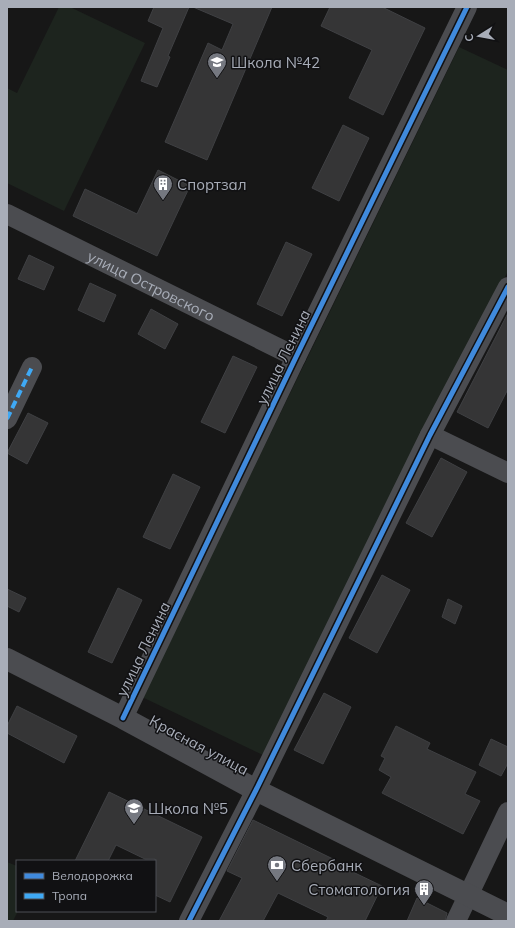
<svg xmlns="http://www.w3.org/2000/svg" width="515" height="928" font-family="Mulish,sans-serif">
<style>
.green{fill:#1d241e}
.building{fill:#353536;stroke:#3f4043}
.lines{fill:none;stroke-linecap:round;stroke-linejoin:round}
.minor{stroke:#4b4c50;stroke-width:20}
.tertiary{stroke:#4b4c50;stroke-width:22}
.quiet{stroke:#3fa9f5;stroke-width:4;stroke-dasharray:8 4;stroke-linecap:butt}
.cycleway-casing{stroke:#111113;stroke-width:8}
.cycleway{stroke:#408adc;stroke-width:5}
.labels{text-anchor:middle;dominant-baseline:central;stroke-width:3;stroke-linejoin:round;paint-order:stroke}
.poi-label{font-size:15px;fill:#a8adb8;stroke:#111113;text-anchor:start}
.street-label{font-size:15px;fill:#a8adb8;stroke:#111113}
</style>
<rect width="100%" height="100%" fill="#171717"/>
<g class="green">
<path d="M 59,7 L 70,7 L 145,43 L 64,211 L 7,183 L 7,88 L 17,93 Z"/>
<path d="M 459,47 L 508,70 L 508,271 L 263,755 L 142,697 Z"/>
<path d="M 7,862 L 17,866 L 18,911 L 13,921 L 7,921 Z"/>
</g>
<g class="building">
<path d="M 154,7 L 189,7 L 168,56 L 170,57 L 157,87 L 141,81 L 163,28 L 148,21 Z"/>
<path d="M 193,7 L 272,7 L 207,160 L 165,142 L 208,43 L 222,50 L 233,24 Z"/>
<path d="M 330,7 L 382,7 L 425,28 L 383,115 L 349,98 L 372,50 L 321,26 Z"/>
<path d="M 343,125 L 369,138 L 339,201 L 312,188 Z"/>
<path d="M 158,170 L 190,186 L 157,256 L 73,216 L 85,189 L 137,214 Z"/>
<path d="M 286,242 L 312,254 L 282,316 L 257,304 Z"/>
<path d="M 29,255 L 54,267 L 44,290 L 18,279 Z"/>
<path d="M 90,283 L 116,295 L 104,322 L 78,310 Z"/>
<path d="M 151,309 L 178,324 L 165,349 L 138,334 Z"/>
<path d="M 508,313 L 508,389 L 488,428 L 457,412 Z"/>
<path d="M 233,356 L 257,367 L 225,433 L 201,422 Z"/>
<path d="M 28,413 L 48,423 L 27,464 L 7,453 Z"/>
<path d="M 441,458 L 467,472 L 432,537 L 406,523 Z"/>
<path d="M 173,474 L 200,487 L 170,549 L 143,537 Z"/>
<path d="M 382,575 L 410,590 L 377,653 L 349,638 Z"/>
<path d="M 118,588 L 142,600 L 112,663 L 88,652 Z"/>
<path d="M 7,589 L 26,598 L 19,612 L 7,606 Z"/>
<path d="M 448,599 L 462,606 L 455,624 L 442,617 Z"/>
<path d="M 324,693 L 351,707 L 323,764 L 294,750 Z"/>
<path d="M 17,706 L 77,736 L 64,763 L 7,733 L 7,726 Z"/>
<path d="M 396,726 L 430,743 L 427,749 L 476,772 L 465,794 L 480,801 L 463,834 L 382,793 L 391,777 L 379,770 L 385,758 L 381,756 Z"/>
<path d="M 491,739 L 508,747 L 508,763 L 501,776 L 479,765 Z"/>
<path d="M 109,792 L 202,837 L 170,902 L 155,895 L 155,859 L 145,859 L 116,845 L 108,861 L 75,861 Z"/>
<path d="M 253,820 L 333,859 L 332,862 L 382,886 L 365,921 L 326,921 L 328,917 L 278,893 L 263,921 L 219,921 L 242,878 L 227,871 Z"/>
<path d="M 417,898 L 447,913 L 445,921 L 407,921 Z"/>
</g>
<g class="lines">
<g class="minor">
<path id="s1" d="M 7,214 L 296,357"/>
<path d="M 7,419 L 32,367"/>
<path d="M 430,435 L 508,473"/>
<path d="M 123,718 L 296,357 L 467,7"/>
<path d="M 189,921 L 256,790 L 430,435 L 508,287"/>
<path d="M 456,921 L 508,812"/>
</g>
<path class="tertiary" d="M 7,659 L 123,718 L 256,790 L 508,915"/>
<path class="quiet" d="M 7,419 L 32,367"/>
<g class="cycleway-casing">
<g id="cycleway">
<path d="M 123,718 L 296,357 L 467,7"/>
<path d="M 189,921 L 256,790 L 430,435 L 508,287"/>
</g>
</g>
<use href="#cycleway" class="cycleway"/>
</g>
<defs>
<g id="school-pin" transform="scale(1)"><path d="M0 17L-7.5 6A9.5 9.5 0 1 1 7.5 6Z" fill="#757880" stroke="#111113"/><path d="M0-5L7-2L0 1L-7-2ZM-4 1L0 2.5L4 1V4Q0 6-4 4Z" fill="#fff"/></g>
<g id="building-pin" transform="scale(1)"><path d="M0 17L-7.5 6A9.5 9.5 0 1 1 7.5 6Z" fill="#757880" stroke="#111113"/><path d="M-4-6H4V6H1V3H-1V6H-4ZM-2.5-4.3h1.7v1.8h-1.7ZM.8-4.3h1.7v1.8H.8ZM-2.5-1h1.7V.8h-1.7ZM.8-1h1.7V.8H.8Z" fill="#fff"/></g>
<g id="bank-pin" transform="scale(1)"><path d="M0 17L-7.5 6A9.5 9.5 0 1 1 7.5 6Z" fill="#757880" stroke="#111113"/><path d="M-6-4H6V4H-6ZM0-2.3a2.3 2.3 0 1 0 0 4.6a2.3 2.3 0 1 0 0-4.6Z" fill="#fff"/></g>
</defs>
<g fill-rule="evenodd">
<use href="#school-pin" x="217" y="62"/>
<use href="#building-pin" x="163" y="184"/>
<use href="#school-pin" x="134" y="808"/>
<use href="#bank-pin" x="277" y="865"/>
<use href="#building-pin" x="424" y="889"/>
</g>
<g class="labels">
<g class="poi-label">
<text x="231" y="62">Школа №42</text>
<text x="177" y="184">Спортзал</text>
<text x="148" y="808">Школа №5</text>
<text x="291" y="865">Сбербанк</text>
<text x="410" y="889" text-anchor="end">Стоматология</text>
</g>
<g class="street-label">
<text stroke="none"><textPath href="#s1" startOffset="161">улица Островского</textPath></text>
<text transform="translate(283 357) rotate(-64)">улица Ленина</text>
<text transform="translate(143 649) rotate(-64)">улица Ленина</text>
<text transform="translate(199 745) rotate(28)">Красная улица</text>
</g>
</g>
<rect width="515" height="928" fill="none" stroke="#a8adb8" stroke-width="16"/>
<rect x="16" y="860" width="140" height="52" fill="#111113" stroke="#4d4f55"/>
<rect x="24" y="873" width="20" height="6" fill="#408adc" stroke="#4d4f55"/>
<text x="52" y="880" font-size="12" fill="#a8adb8">Велодорожка</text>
<rect x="24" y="893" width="20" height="6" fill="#3fa9f5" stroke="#4d4f55"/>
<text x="52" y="900" font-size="12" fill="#a8adb8">Тропа</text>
<g transform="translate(479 36) rotate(259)" stroke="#111113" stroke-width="3" paint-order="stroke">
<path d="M0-3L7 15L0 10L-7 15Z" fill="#a8adb8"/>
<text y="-6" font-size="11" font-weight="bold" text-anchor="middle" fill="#a8adb8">С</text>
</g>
</svg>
